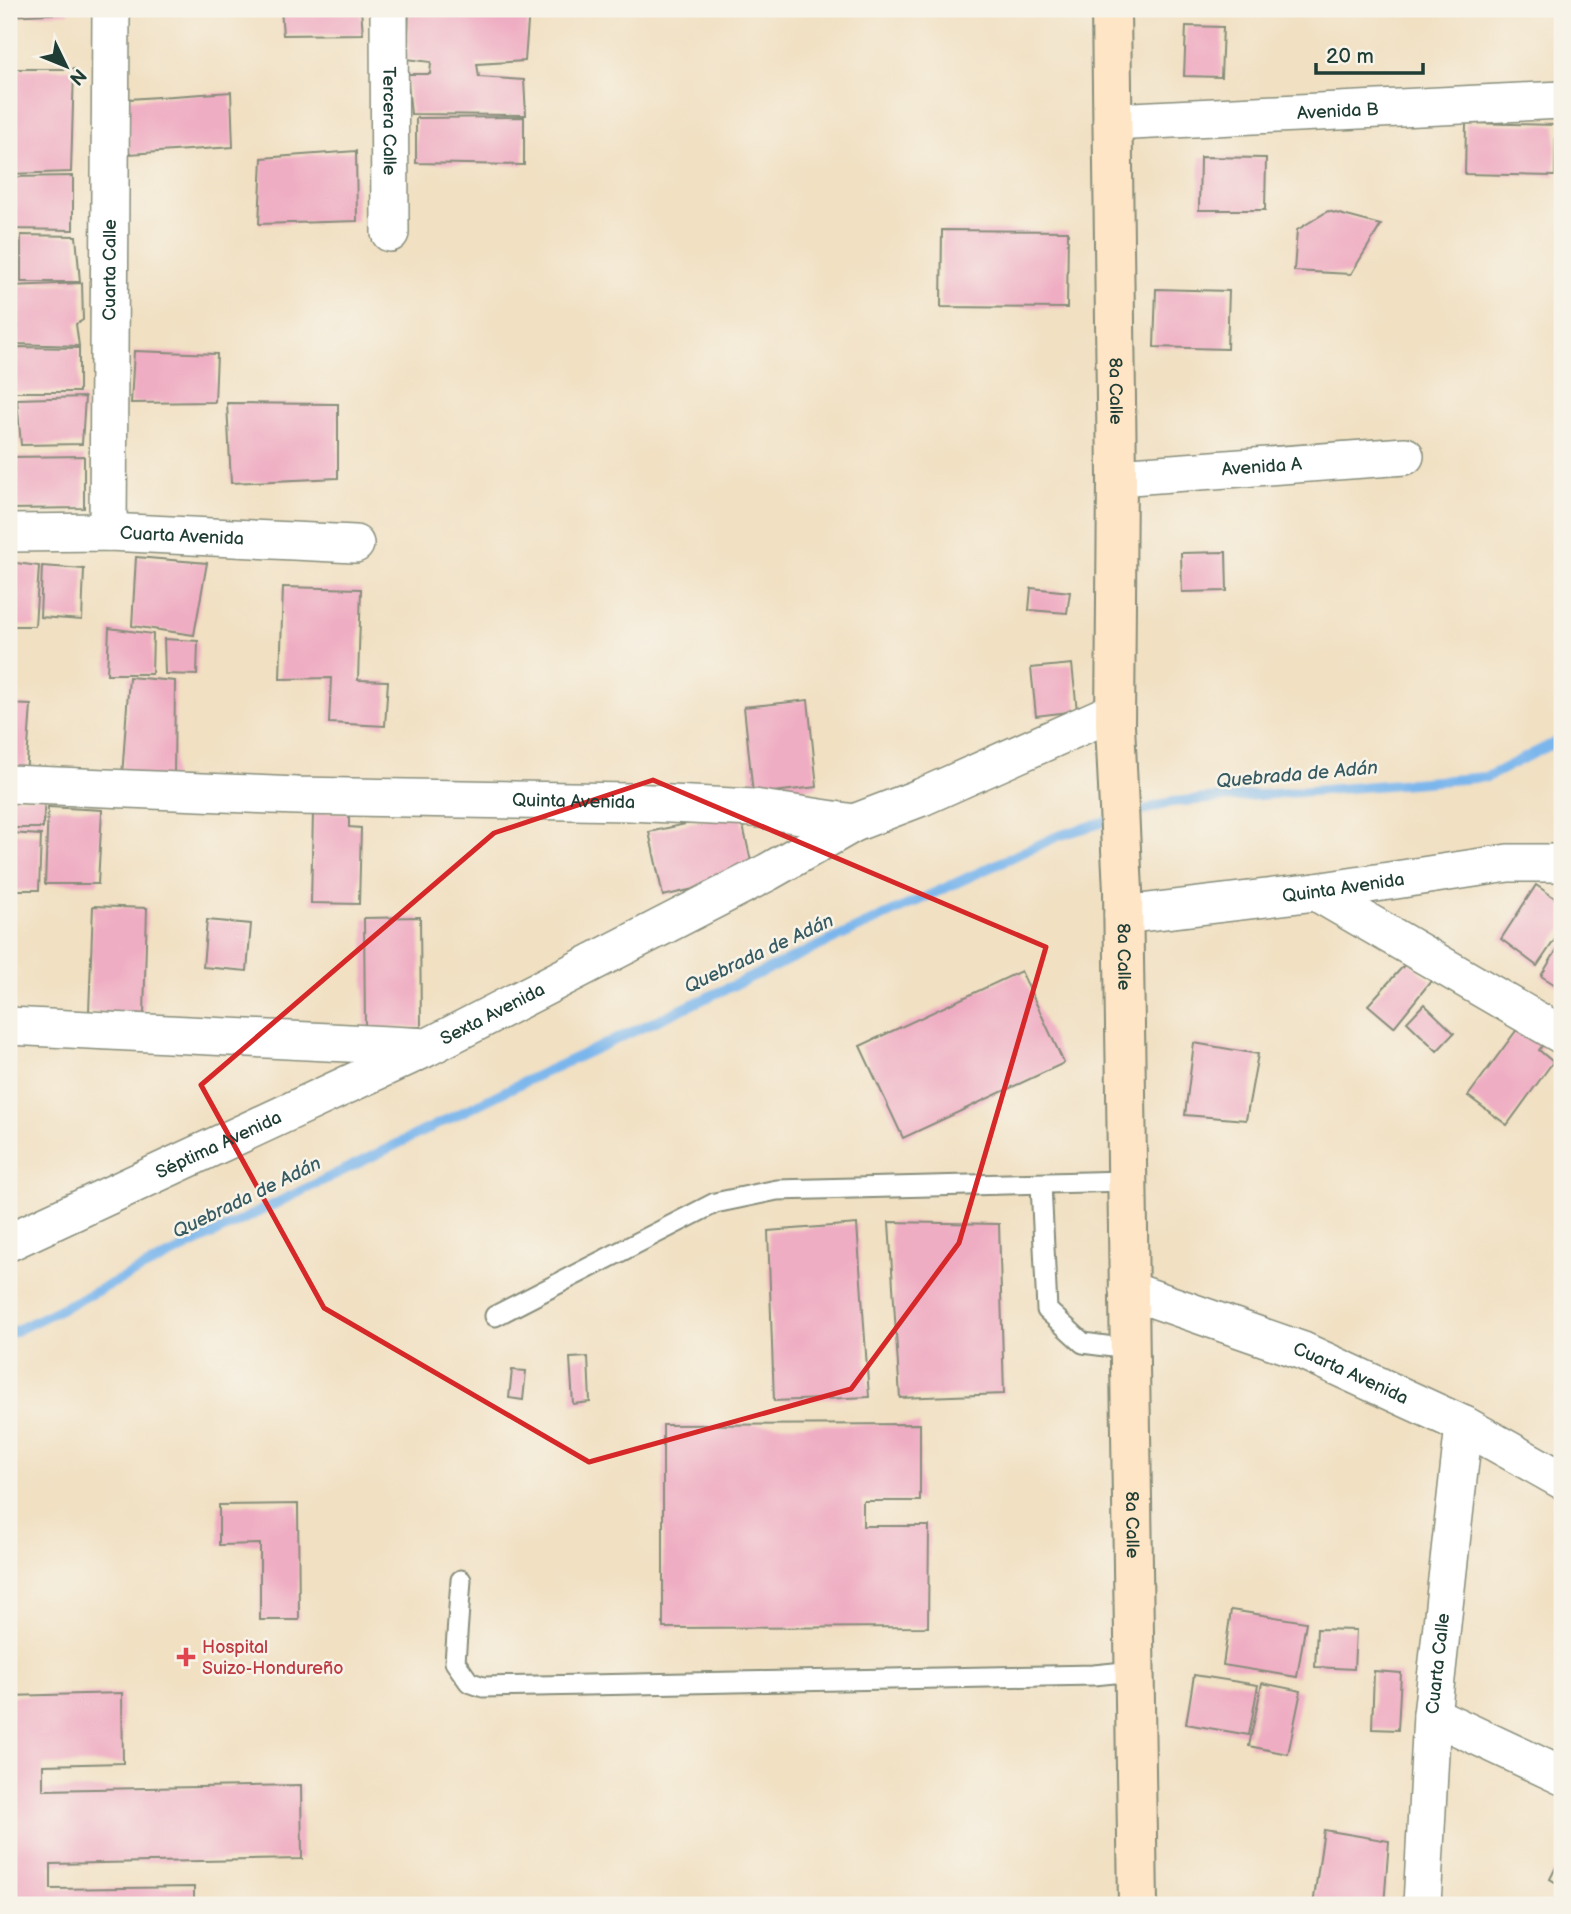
<svg xmlns="http://www.w3.org/2000/svg" width="1571" height="1914" font-family="'Balsamiq Sans',sans-serif">
<style>
.lines{fill:none;stroke-linecap:round;stroke-linejoin:round}
.stream{stroke:#7ab6ec;stroke-width:10}
.building{fill:#efadc3}
.lane-casing{stroke:#888e7b;stroke-width:23}
.street-casing{stroke:#888e7b;stroke-width:40}
.secondary-casing{stroke:#888e7b;stroke-width:42}
.lane{stroke:#fff;stroke-width:19}
.street{stroke:#fff;stroke-width:37}
.secondary{stroke:#fee5c5;stroke-width:38}
.marked{fill:none;stroke:#d62828;stroke-width:5;stroke-linejoin:round}
.health-dot{fill:#e0444e;stroke:#f7f3e8;stroke-width:2.5}
.labels{text-anchor:middle;dominant-baseline:central;stroke-width:5;stroke-linejoin:round;paint-order:stroke}
.street-label{font-size:18px;fill:#1f3d34;stroke:#f7f3e8}
.health-label{font-size:18px;fill:#be3a42;stroke:#f7f3e8;text-anchor:start}
.water-label{font-size:19px;font-style:italic;fill:#365b62;stroke:#f7f3e8}
</style>
<rect width="100%" height="100%" fill="#f7f3e8"/>
<filter id="ink" filterUnits="userSpaceOnUse"><feTurbulence type="fractalNoise" baseFrequency=".0143" numOctaves="2"/><feDisplacementMap in="SourceGraphic" scale="14" xChannelSelector="R" yChannelSelector="G"/><feConvolveMatrix kernelMatrix="1 2 1 2 8 2 1 2 1" color-interpolation-filters="sRGB"/></filter>
<filter id="wash" filterUnits="userSpaceOnUse"><feTurbulence type="fractalNoise" baseFrequency=".00686" numOctaves="4" result="noise"/><feDisplacementMap in="SourceGraphic" scale="28" xChannelSelector="R" yChannelSelector="G"/><feGaussianBlur stdDeviation="1.57" result="paint"/><feColorMatrix in="noise" values="0 0 0 0 0 0 0 0 0 0 0 0 0 0 0 0 0 1.4 0 .05"/><feComposite in="paint" operator="in"/></filter>
<g filter="url(#wash)">
<rect width="100%" height="100%" fill="#f1e0c2"/>
<g class="lines">
<path class="stream" d="M 9,1334 L 532,1078 L 1058,836 L 1171,802 L 1487,777 L 1562,739"/>
</g>
<g id="blocks">
<g class="building">
<path d="M 9,9 L 69,9 L 69,13 L 9,16 Z"/>
<path d="M 281,9 L 361,9 L 363,34 L 283,35 Z"/>
<path d="M 409,9 L 529,9 L 525,61 L 477,64 L 479,77 L 524,80 L 526,115 L 411,114 L 407,74 L 430,74 L 431,62 L 407,59 Z"/>
<path d="M 1186,26 L 1223,27 L 1221,77 L 1184,76 Z"/>
<path d="M 9,69 L 74,69 L 71,172 L 9,174 Z"/>
<path d="M 231,92 L 233,147 L 129,154 L 129,99 Z"/>
<path d="M 524,117 L 524,165 L 416,163 L 416,118 Z"/>
<path d="M 1466,123 L 1556,125 L 1555,176 L 1465,174 Z"/>
<path d="M 356,151 L 357,221 L 259,224 L 262,158 Z"/>
<path d="M 1200,157 L 1266,158 L 1265,210 L 1199,210 Z"/>
<path d="M 73,176 L 73,230 L 9,229 L 9,177 Z"/>
<path d="M 1328,211 L 1381,225 L 1351,274 L 1294,271 L 1297,230 Z"/>
<path d="M 942,230 L 1068,231 L 1067,308 L 941,307 Z"/>
<path d="M 21,235 L 76,236 L 80,282 L 21,282 Z"/>
<path d="M 82,283 L 83,320 L 76,324 L 79,346 L 15,344 L 18,326 L 11,325 L 11,286 Z"/>
<path d="M 1156,289 L 1229,291 L 1227,349 L 1154,347 Z"/>
<path d="M 14,347 L 79,348 L 79,392 L 14,392 Z"/>
<path d="M 134,351 L 217,354 L 215,402 L 131,403 Z"/>
<path d="M 85,397 L 82,444 L 21,445 L 17,399 Z"/>
<path d="M 227,403 L 338,404 L 338,478 L 231,483 Z"/>
<path d="M 84,456 L 84,508 L 9,509 L 9,457 Z"/>
<path d="M 1226,552 L 1227,591 L 1182,592 L 1181,553 Z"/>
<path d="M 136,557 L 207,563 L 194,635 L 132,626 Z"/>
<path d="M 9,562 L 39,566 L 35,626 L 9,626 Z"/>
<path d="M 42,566 L 84,569 L 82,620 L 40,617 Z"/>
<path d="M 283,587 L 361,589 L 358,680 L 388,681 L 385,726 L 329,723 L 331,678 L 280,679 Z"/>
<path d="M 1031,588 L 1070,592 L 1067,613 L 1029,610 Z"/>
<path d="M 109,628 L 153,634 L 152,674 L 107,674 Z"/>
<path d="M 164,639 L 198,641 L 197,675 L 165,674 Z"/>
<path d="M 1072,664 L 1077,711 L 1036,716 L 1031,668 Z"/>
<path d="M 129,677 L 175,681 L 174,777 L 122,777 Z"/>
<path d="M 808,700 L 817,787 L 753,794 L 744,707 Z"/>
<path d="M 9,704 L 31,705 L 26,775 L 9,775 Z"/>
<path d="M 9,797 L 45,797 L 43,828 L 9,828 Z"/>
<path d="M 48,807 L 102,810 L 98,884 L 45,884 Z"/>
<path d="M 313,812 L 349,813 L 349,827 L 361,828 L 359,904 L 311,903 Z"/>
<path d="M 740,812 L 754,875 L 663,896 L 649,832 Z"/>
<path d="M 9,833 L 41,835 L 39,890 L 9,890 Z"/>
<path d="M 1536,885 L 1562,903 L 1562,929 L 1537,966 L 1501,939 Z"/>
<path d="M 93,906 L 147,908 L 144,1014 L 89,1012 Z"/>
<path d="M 420,917 L 421,1027 L 365,1028 L 364,918 Z"/>
<path d="M 207,920 L 251,924 L 247,971 L 203,967 Z"/>
<path d="M 1562,941 L 1562,989 L 1541,976 Z"/>
<path d="M 1408,961 L 1431,981 L 1394,1027 L 1368,1005 Z"/>
<path d="M 1021,971 L 1064,1063 L 903,1138 L 860,1046 Z"/>
<path d="M 1424,1004 L 1454,1033 L 1437,1051 L 1407,1022 Z"/>
<path d="M 1524,1020 L 1548,1038 L 1539,1050 L 1553,1062 L 1507,1125 L 1468,1096 Z"/>
<path d="M 1194,1043 L 1258,1054 L 1246,1120 L 1185,1115 Z"/>
<path d="M 889,1222 L 999,1224 L 1004,1394 L 900,1398 Z"/>
<path d="M 857,1224 L 869,1397 L 774,1401 L 768,1231 Z"/>
<path d="M 588,1357 L 590,1402 L 573,1404 L 570,1358 Z"/>
<path d="M 512,1370 L 526,1371 L 523,1400 L 509,1398 Z"/>
<path d="M 920,1424 L 920,1501 L 863,1501 L 863,1526 L 929,1526 L 928,1627 L 663,1628 L 663,1425 Z"/>
<path d="M 298,1504 L 299,1620 L 260,1620 L 260,1544 L 219,1545 L 219,1505 Z"/>
<path d="M 1231,1610 L 1306,1622 L 1297,1677 L 1223,1665 Z"/>
<path d="M 1317,1629 L 1356,1630 L 1354,1669 L 1315,1667 Z"/>
<path d="M 1374,1671 L 1401,1673 L 1398,1730 L 1372,1729 Z"/>
<path d="M 1194,1675 L 1258,1685 L 1249,1735 L 1186,1724 Z"/>
<path d="M 1262,1683 L 1301,1691 L 1288,1754 L 1249,1746 Z"/>
<path d="M 122,1693 L 123,1763 L 43,1765 L 43,1790 L 301,1785 L 302,1859 L 51,1864 L 51,1889 L 194,1887 L 194,1905 L 9,1905 L 9,1696 Z"/>
<path d="M 1324,1830 L 1389,1841 L 1384,1905 L 1313,1905 Z"/>
<path d="M 1562,1855 L 1562,1886 L 1550,1879 Z"/>
</g>
</g>
</g>
<g filter="url(#ink)">
<use href="#blocks" fill-opacity="0" stroke="#888e7b" stroke-width="2"/>
<g class="lines">
<g class="lane-casing">
<g id="lane">
<path d="M 1041,1184 L 1047,1310 L 1083,1343 L 1128,1349"/>
<path d="M 495,1316 L 715,1203 L 777,1190 L 1126,1181"/>
<path d="M 461,1580 L 455,1662 L 469,1682 L 483,1687 L 1094,1675 L 1134,1671"/>
</g>
</g>
<g class="street-casing">
<g id="street">
<path id="s1" d="M 389,9 L 390,233"/>
<path id="s2" d="M 1112,122 L 1562,100"/>
<path id="s3" d="M 1117,477 L 1405,456"/>
<path id="s4" d="M 108,532 L 111,9"/>
<path id="s5" d="M 9,533 L 108,532 L 355,544"/>
<path id="s6" d="M 9,784 L 297,796 L 629,802 L 754,808 L 854,823 L 922,797 L 1115,711"/>
<path d="M 1316,892 L 1562,1035"/>
<path id="s7" d="M 1123,915 L 1316,892 L 1508,863 L 1562,863"/>
<path id="s8" d="M 9,1026 L 428,1047 L 768,872 L 854,823"/>
<path id="s9" d="M 9,1242 L 424,1049"/>
<path id="s10" d="M 1128,1290 L 1303,1351 L 1464,1425 L 1562,1480"/>
<path d="M 1432,1715 L 1562,1776"/>
<path id="s11" d="M 1422,1905 L 1432,1715 L 1464,1425"/>
</g>
</g>
<g class="secondary-casing">
<g id="secondary">
<path id="s12" d="M 1111,9 L 1117,477 L 1115,725 L 1123,891 L 1138,1905"/>
</g>
</g>
<use href="#lane" class="lane"/>
<use href="#street" class="street"/>
<use href="#secondary" class="secondary"/>
</g>
</g>
<path class="marked" d="M 653,780 L 1046,947 L 959,1243 L 851,1389 L 589,1462 L 324,1308 L 201,1085 L 494,833 Z"/>
<path class="health-dot" d="M182.5 1646.5h7v7h7v7h-7v7h-7v-7h-7v-7h7z"/>
<g class="labels">
<g class="street-label">
<text stroke="none"><textPath href="#s2" startOffset="226">Avenida B</textPath></text>
<text stroke="none"><textPath href="#s1" startOffset="112">Tercera Calle</textPath></text>
<text stroke="none"><textPath href="#s4" startOffset="262">Cuarta Calle</textPath></text>
<text stroke="none"><textPath href="#s12" startOffset="382">8a Calle</textPath></text>
<text stroke="none"><textPath href="#s3" startOffset="145">Avenida A</textPath></text>
<text stroke="none"><textPath href="#s5" startOffset="173">Cuarta Avenida</textPath></text>
<text stroke="none"><textPath href="#s6" startOffset="565">Quinta Avenida</textPath></text>
<text stroke="none"><textPath href="#s7" startOffset="222">Quinta Avenida</textPath></text>
<text stroke="none"><textPath href="#s12" startOffset="948">8a Calle</textPath></text>
<text stroke="none"><textPath href="#s8" startOffset="492">Sexta Avenida</textPath></text>
<text stroke="none"><textPath href="#s9" startOffset="231">Séptima Avenida</textPath></text>
<text stroke="none"><textPath href="#s10" startOffset="238">Cuarta Avenida</textPath></text>
<text stroke="none"><textPath href="#s12" startOffset="1516">8a Calle</textPath></text>
<text stroke="none"><textPath href="#s11" startOffset="242">Cuarta Calle</textPath></text>
</g>
<g class="health-label">
<text x="202" y="1647">Hospital<tspan x="202" dy="21">Suizo-Hondureño</tspan></text>
</g>
<g class="water-label">
<text transform="translate(1297 775) rotate(-5)">Quebrada de Adán</text>
<text transform="translate(759 954) rotate(-25)">Quebrada de Adán</text>
<text transform="translate(247 1198) rotate(-26)">Quebrada de Adán</text>
</g>
</g>
<rect width="1571" height="1914" fill="none" stroke="#f7f3e8" stroke-width="35"/>
<g transform="translate(66 66) rotate(133)" stroke="#f7f3e8" stroke-width="5" paint-order="stroke">
<path d="M0-5L12 26L0 18L-12 26Z" fill="#1f3d34"/>
<text y="-10" font-size="19" font-weight="bold" text-anchor="middle" fill="#1f3d34">N</text>
</g>
<path d="M1316 63v10h107v-10" fill="none" stroke="#1f3d34" stroke-width="3.5"/>
<text x="1326" y="63" font-size="21" fill="#1f3d34" stroke="#f7f3e8" stroke-width="5" paint-order="stroke">20 m</text>
</svg>
